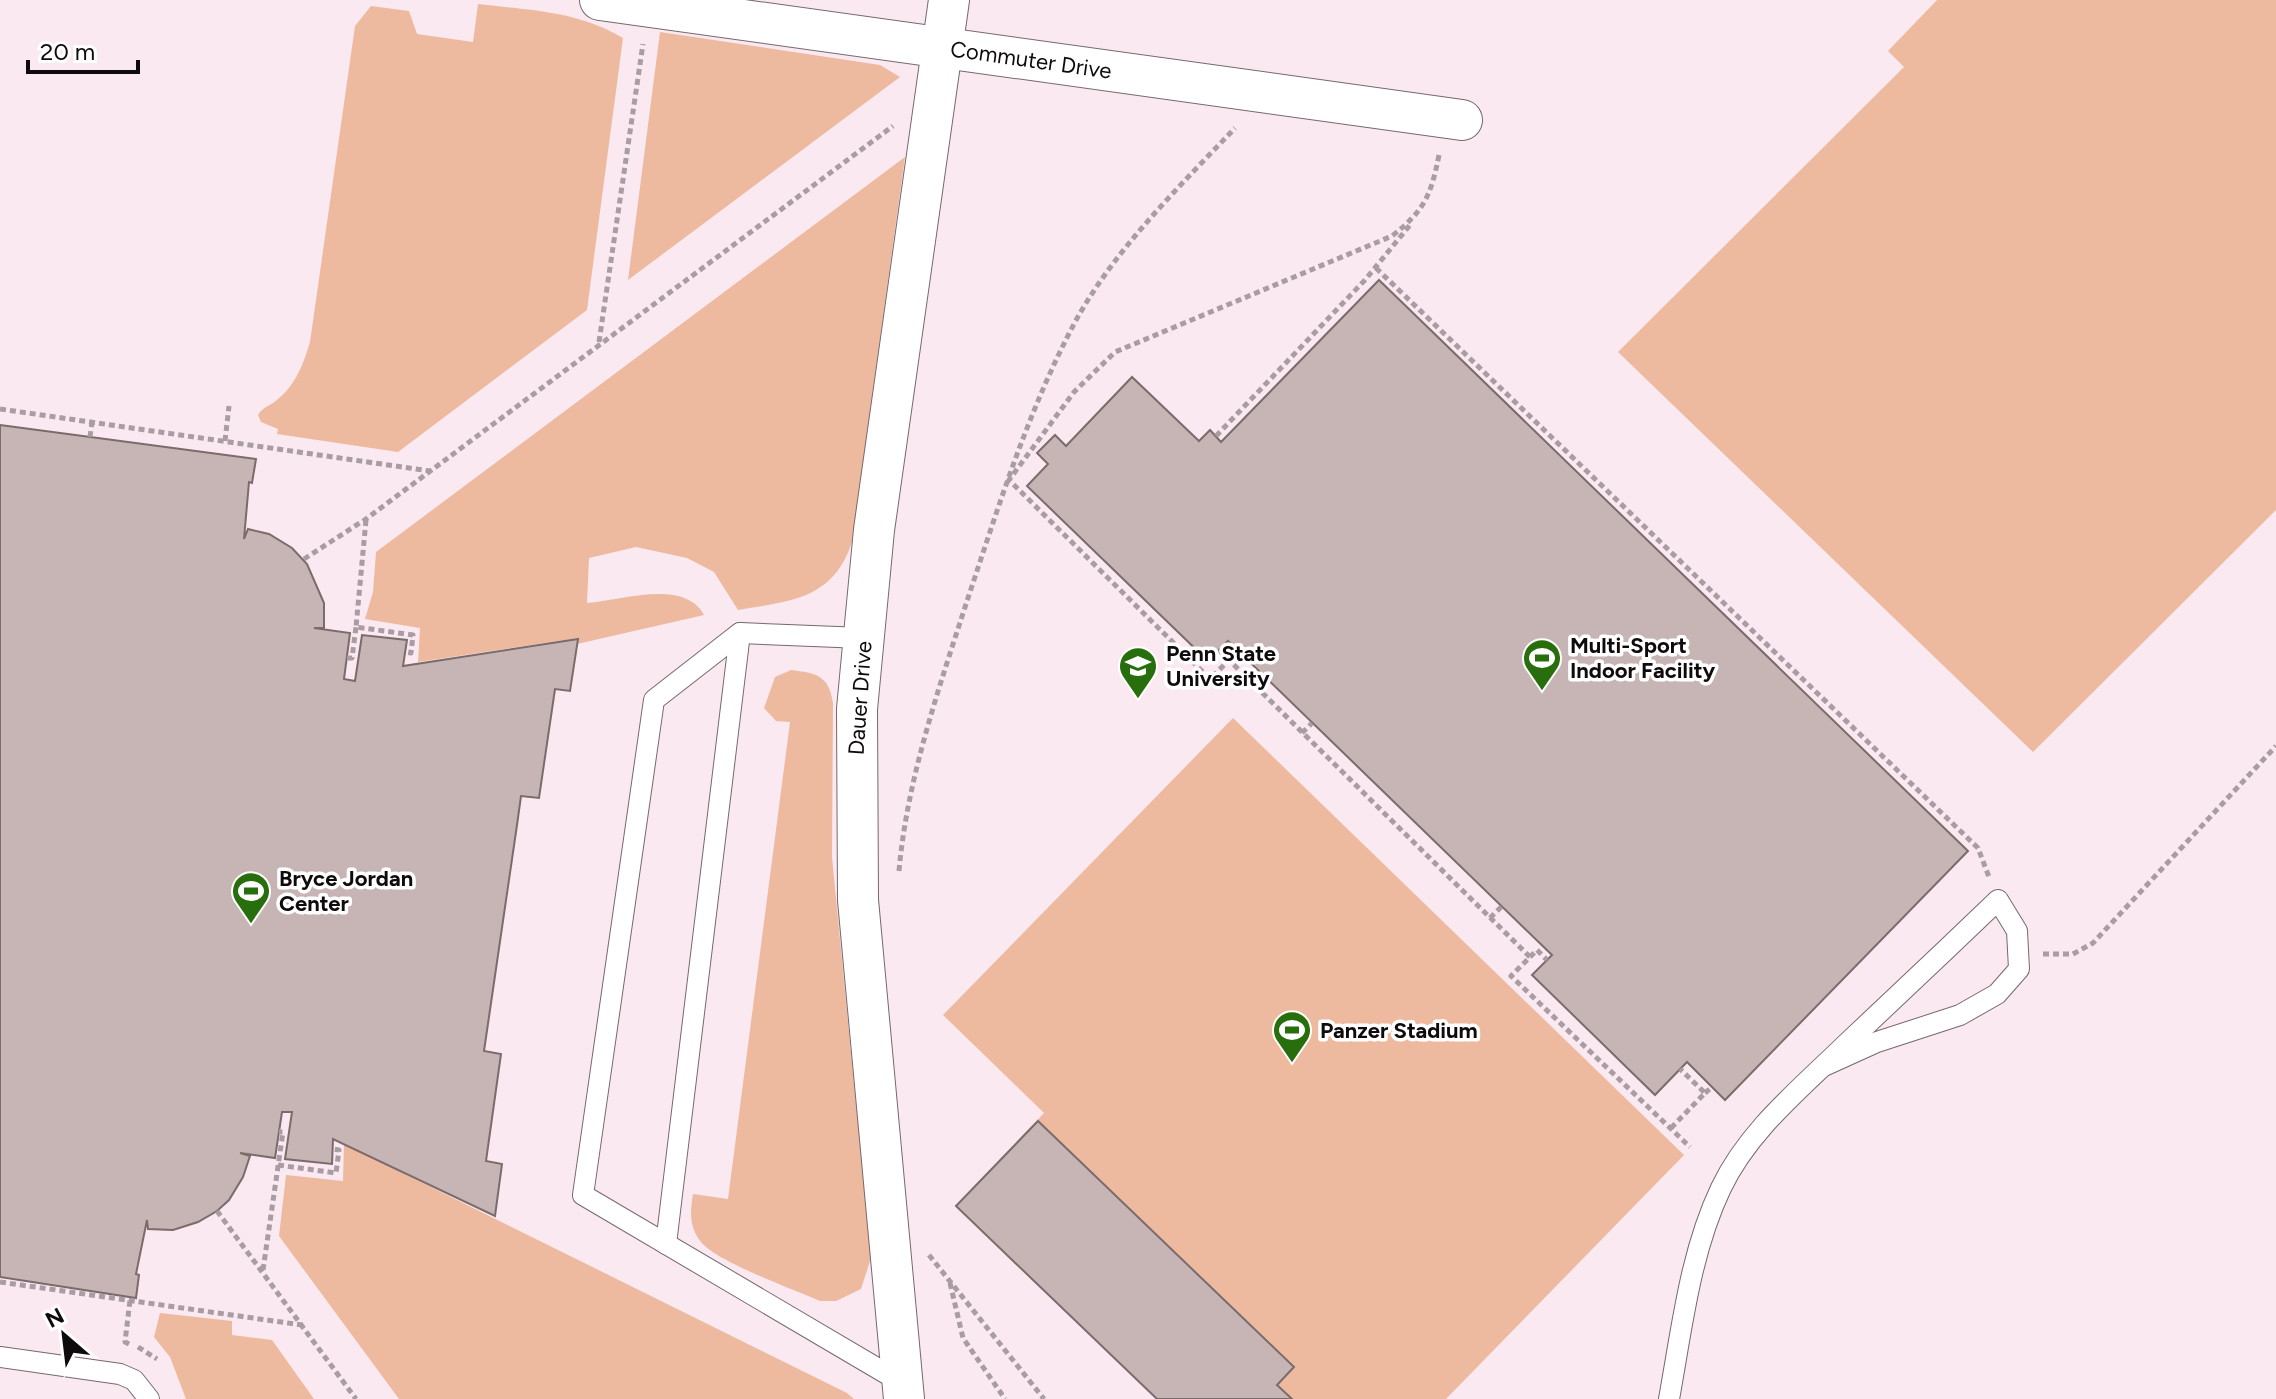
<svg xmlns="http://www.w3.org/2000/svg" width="2276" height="1399" font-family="Figtree,sans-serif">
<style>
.green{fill:#edba9f}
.building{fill:#c6b5b4;stroke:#7b6b6b;stroke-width:2}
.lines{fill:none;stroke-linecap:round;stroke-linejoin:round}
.lane-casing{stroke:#76686e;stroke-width:22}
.street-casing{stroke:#76686e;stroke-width:42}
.path{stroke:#a99ca2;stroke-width:5;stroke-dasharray:6 4;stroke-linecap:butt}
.lane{stroke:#fff;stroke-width:20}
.street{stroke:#fff;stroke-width:40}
.labels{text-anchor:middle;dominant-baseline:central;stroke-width:7;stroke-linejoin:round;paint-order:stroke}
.street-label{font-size:22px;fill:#0f0a0c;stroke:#fff}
.poi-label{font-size:22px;font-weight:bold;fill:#0f0a0c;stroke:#fff;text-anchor:start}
</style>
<rect width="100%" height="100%" fill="#fae9f1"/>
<g class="green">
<path d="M 1937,0 L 2276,0 L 2276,510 L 2033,752 L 1618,352 L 1904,67 L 1888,51 Z"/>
<path d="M 478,4 C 529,10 579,11 623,38 L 587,310 L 398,452 L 277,434 L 278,429 L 261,422 L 258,415 C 263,406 271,406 278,399 C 296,385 304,362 310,342 L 355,26 L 371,6 L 409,11 L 417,34 L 473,42 Z"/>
<path d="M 660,32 L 880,65 L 900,77 L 628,280 Z"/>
<path d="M 905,157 L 852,542 C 833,600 790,601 738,610 L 714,572 L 687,558 L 636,547 L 589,558 L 587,603 C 621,601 684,578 704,615 L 577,644 L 578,638 L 418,662 L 420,628 L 365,619 L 373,592 L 376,552 Z"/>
<path d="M 791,670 C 816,673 829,675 833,703 L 832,857 L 871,1258 L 861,1289 L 836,1301 L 820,1301 C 793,1289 717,1262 701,1242 C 689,1227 690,1212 693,1194 L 728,1199 L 790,722 L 776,721 L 764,708 L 775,677 Z"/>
<path d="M 1233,718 L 1684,1155 L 1446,1399 L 1157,1399 L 956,1206 L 1044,1113 L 943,1015 Z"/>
<path d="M 344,1144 L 847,1393 L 854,1399 L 399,1399 L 279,1236 L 286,1175 L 343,1181 Z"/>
<path d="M 160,1313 L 232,1321 L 232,1335 L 272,1340 L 314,1399 L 186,1399 L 170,1357 L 154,1337 Z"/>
</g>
<g class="building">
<path d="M 1379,280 L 1968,851 L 1725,1100 L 1687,1062 L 1655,1095 L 1532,975 L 1552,955 L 1228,641 L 1208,661 L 1027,486 L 1048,464 L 1037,453 L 1055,435 L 1066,446 L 1132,377 L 1199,441 L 1210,430 L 1221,442 Z"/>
<path d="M 0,425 L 256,459 L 252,483 L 249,482 L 244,539 L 248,529 L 269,534 L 292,548 L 307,564 L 324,603 L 324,628 L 314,628 L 350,633 L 344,679 L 355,681 L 362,635 L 407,640 L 403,666 L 578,639 L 570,691 L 555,689 L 539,798 L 521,796 L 517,825 L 484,1051 L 501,1054 L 486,1161 L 502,1164 L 495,1216 L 333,1139 L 332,1164 L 285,1159 L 292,1112 L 282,1112 L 275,1158 L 240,1153 L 250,1156 L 243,1177 L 229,1200 L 217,1211 L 198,1222 L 173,1230 L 148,1229 L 147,1220 L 136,1274 L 139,1275 L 136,1298 L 0,1277 Z"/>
<path d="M 1038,1121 L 1294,1367 L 1277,1385 L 1292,1399 L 1157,1399 L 956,1206 Z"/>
</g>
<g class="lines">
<g class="lane-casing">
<g id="lane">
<path d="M 863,638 L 740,633 L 654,700 L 583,1195 L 904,1384"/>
<path d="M 666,1244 L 740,633"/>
<path d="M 0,1357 L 120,1374 L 134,1380 L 149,1399"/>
<path d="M 1669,1399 C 1682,1328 1690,1253 1721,1188 C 1748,1131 1800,1089 1844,1046 C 1895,998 1947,949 1998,900 L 2017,931 L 2019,969 L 1997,994 L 1960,1015 L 1877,1042 L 1824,1066"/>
</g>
</g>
<g class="street-casing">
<g id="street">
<path d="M 600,0 L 1462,120"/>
<path d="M 904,1399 L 858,900 L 857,709 L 874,530 L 949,0"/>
</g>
</g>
<g class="path">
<path d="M 1439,155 C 1431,195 1425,210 1392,236 L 1115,352 L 1074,392 L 1009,480 L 1210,679 L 1229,660 L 1530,957 L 1511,976 L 1690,1147"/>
<path d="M 1376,268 L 1978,848 L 1989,877"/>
<path d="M 599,342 L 643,44"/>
<path d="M 0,409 L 430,471"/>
<path d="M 1216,436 L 1365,280 L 1410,225"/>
<path d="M 90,437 L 92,422"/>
<path d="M 225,441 L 229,406"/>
<path d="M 366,520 L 356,627 L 413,635 L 411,653 L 405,652"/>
<path d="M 304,559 L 366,519 L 893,126"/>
<path d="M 1219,650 L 1229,660"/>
<path d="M 347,658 L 352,658 L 356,627"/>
<path d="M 1302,733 L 1312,723"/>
<path d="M 899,871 C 907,779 939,688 967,601 C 998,508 1028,411 1074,324 C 1113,251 1178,188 1235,128"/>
<path d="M 1490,918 L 1502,906"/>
<path d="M 2043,954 L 2073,954 L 2093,943 L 2276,746"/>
<path d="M 1530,957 L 1537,950 L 1547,960"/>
<path d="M 1705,1093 L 1712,1087"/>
<path d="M 1671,1128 L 1705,1093 L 1680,1069"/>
<path d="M 278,1165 L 336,1173 L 339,1150 L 333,1149"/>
<path d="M 217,1211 L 356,1399"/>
<path d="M 929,1255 L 1044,1399"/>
<path d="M 263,1270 L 283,1132 L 279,1132"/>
<path d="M 0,1282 L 302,1325"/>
<path d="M 950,1283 L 963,1338 L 1005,1399"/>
<path d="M 129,1344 L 125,1342 L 130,1300"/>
<path d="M 138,1347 L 157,1359"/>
</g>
<use href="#lane" class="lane"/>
<use href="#street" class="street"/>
</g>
<defs>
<g id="stadium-pin" transform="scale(2)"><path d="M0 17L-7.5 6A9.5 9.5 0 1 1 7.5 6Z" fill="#286e0c" stroke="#fff"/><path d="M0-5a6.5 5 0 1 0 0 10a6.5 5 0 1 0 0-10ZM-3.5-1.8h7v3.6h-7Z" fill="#fff"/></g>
<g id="university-pin" transform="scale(2)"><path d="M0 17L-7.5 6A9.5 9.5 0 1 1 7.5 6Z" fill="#286e0c" stroke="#fff"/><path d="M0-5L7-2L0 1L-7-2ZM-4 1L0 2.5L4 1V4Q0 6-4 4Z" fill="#fff"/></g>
</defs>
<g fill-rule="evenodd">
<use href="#stadium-pin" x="1542" y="658"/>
<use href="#university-pin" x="1138" y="666"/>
<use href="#stadium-pin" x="251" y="891"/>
<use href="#stadium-pin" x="1292" y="1030"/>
</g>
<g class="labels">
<g class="street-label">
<text transform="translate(1031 60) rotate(8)">Commuter Drive</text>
<text transform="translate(860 698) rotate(-86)">Dauer Drive</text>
</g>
<g class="poi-label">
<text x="1570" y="645">Multi-Sport<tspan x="1570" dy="25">Indoor Facility</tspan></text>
<text x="1166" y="653">Penn State<tspan x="1166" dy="25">University</tspan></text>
<text x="279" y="878">Bryce Jordan<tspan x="279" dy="25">Center</tspan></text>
<text x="1320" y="1030">Panzer Stadium</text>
</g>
</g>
<g transform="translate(64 1335) rotate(332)" stroke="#ffffff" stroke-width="6" paint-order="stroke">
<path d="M0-6L14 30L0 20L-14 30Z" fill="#0f0a0c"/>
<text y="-12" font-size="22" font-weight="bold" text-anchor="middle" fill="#0f0a0c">N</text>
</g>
<path d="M28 60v12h110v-12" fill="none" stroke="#0f0a0c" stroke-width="4"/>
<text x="40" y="60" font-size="24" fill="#0f0a0c" stroke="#ffffff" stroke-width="6" paint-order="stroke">20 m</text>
</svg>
